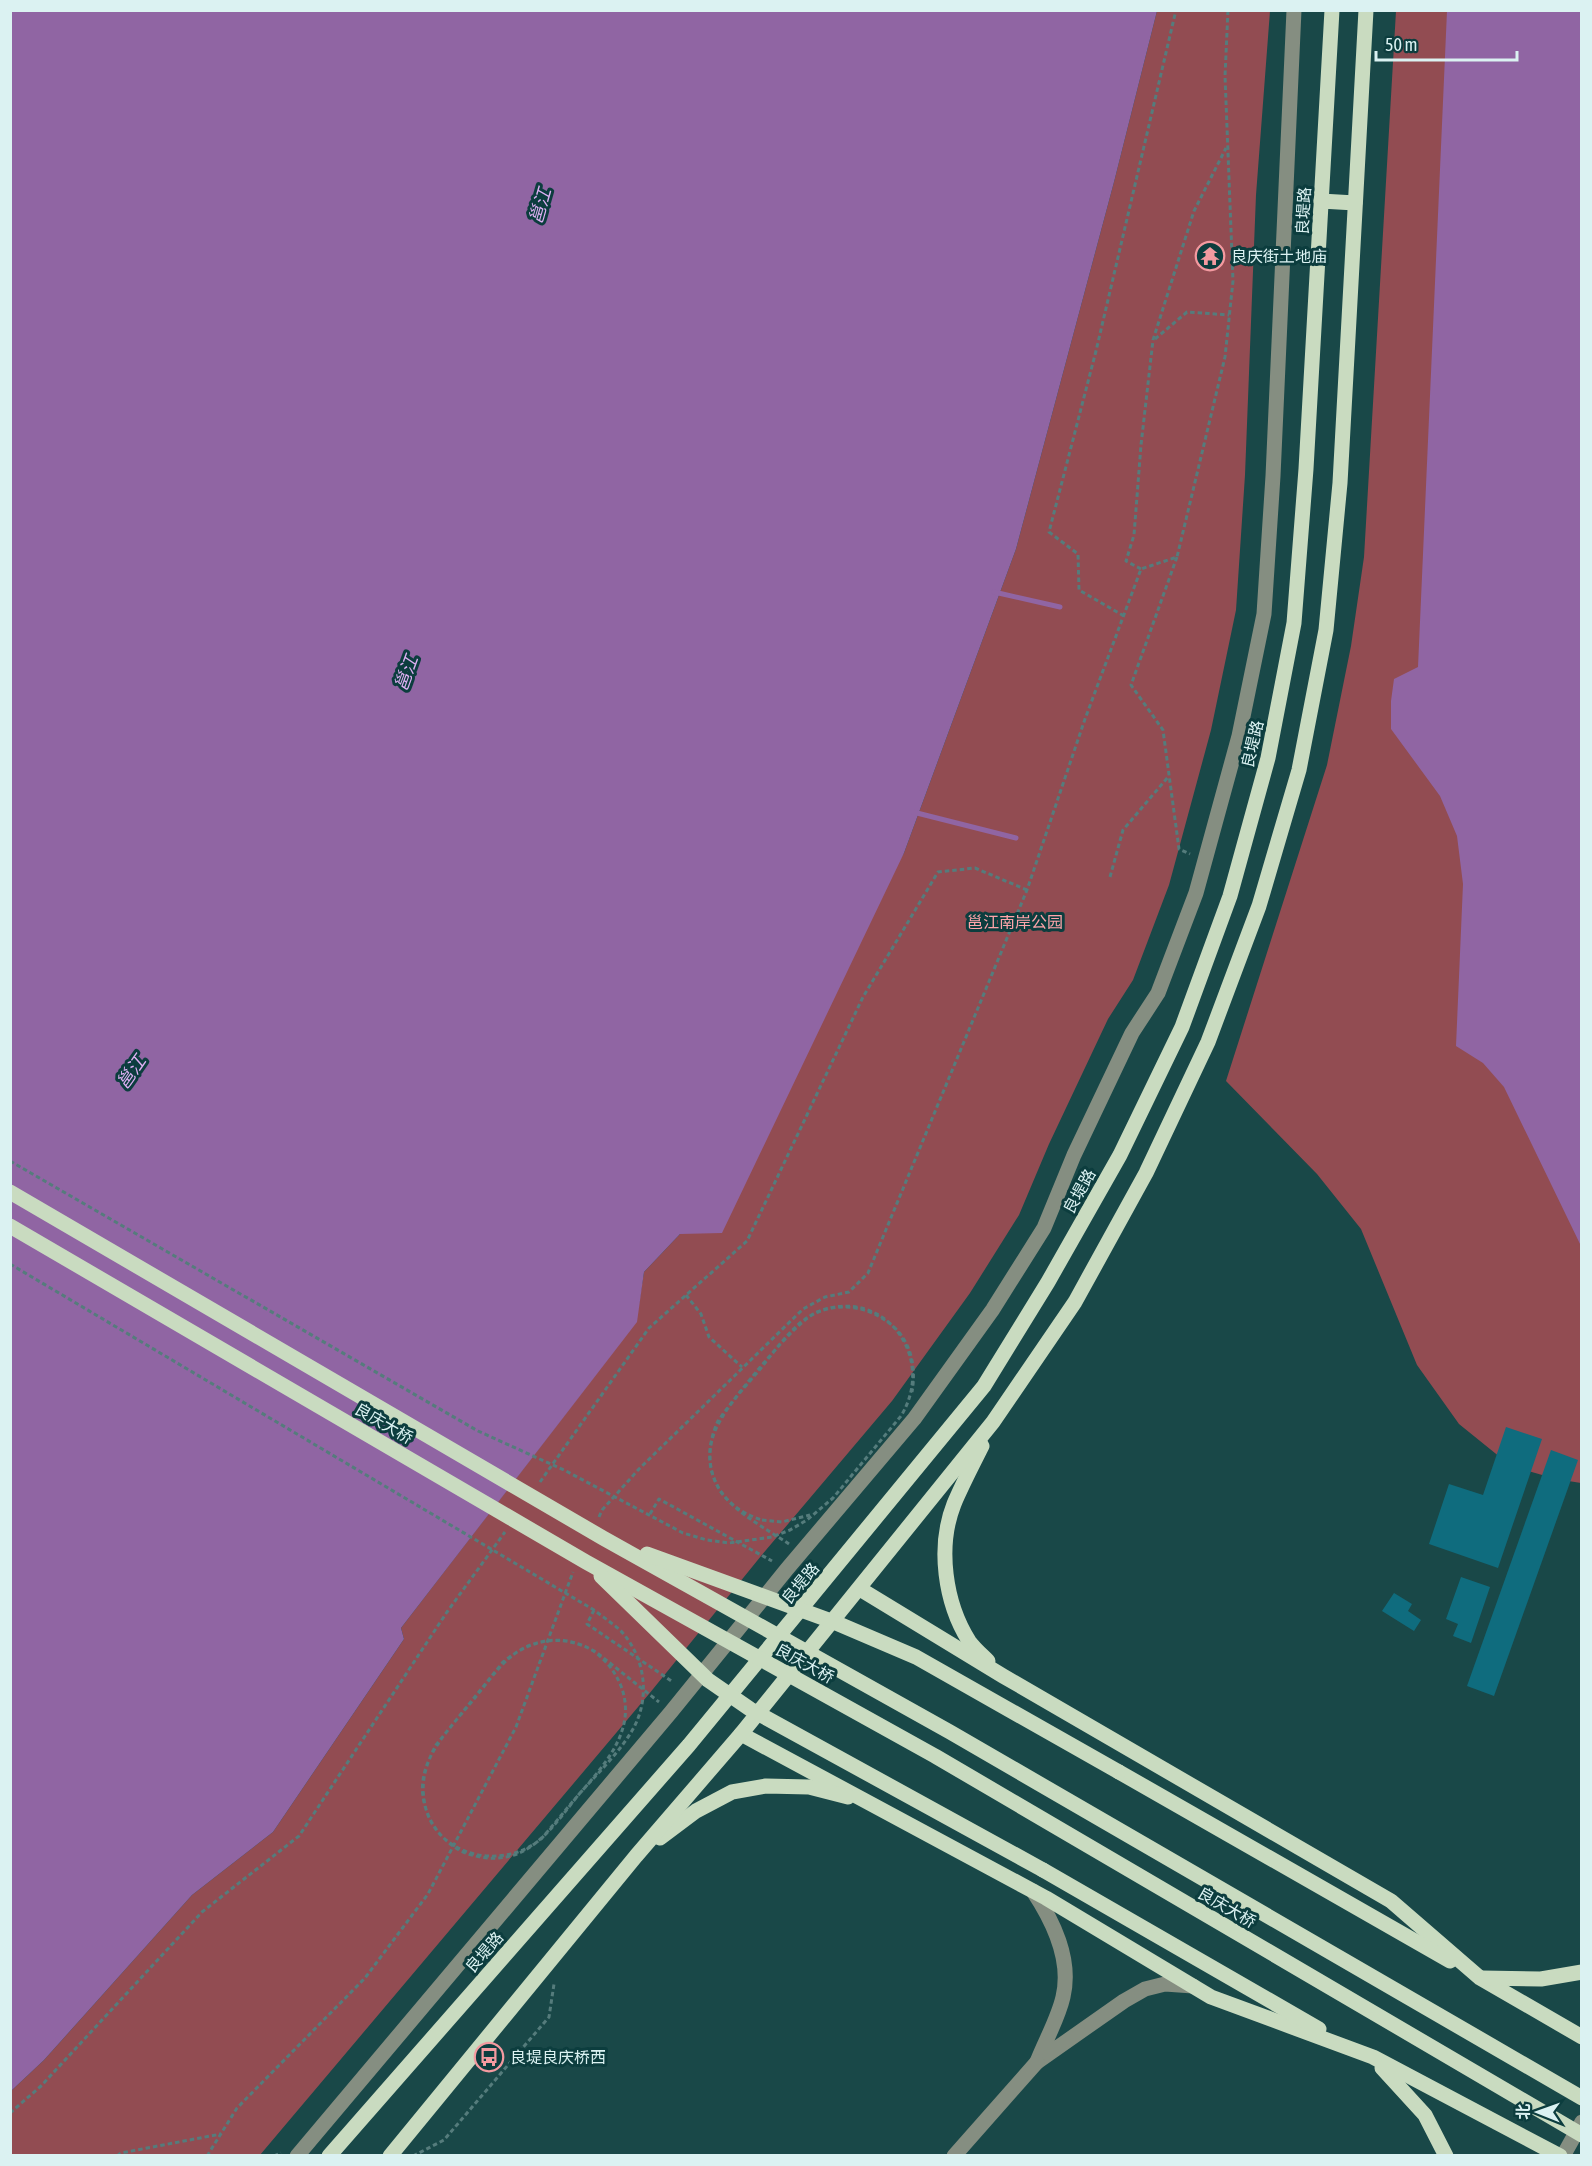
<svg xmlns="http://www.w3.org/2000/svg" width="1592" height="2166" font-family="'Asap Condensed','Noto Sans SC',sans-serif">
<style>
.green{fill:#924c52}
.water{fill:#9065a3}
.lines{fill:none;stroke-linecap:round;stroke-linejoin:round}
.stream{stroke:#9065a3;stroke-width:5}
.building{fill:#0f6c7e}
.path{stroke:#557c7c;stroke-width:3;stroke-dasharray:4.5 3;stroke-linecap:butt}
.minor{stroke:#858e81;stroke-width:15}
.major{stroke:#c9dbc0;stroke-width:15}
.path-bridge{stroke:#557c7c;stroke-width:3;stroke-dasharray:4.5 3;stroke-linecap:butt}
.major-bridge{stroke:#c9dbc0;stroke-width:15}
.labels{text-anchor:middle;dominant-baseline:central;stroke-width:6;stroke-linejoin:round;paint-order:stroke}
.street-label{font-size:16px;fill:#dbf2f2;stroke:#0c3d3e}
.poi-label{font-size:16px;fill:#dbf2f2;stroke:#0c3d3e;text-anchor:start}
.park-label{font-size:16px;fill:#fea4aa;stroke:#0c3d3e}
.water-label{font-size:18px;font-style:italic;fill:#dfb0f4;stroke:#0c3d3e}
</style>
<rect width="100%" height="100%" fill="#194848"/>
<g class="green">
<path d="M 1157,11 L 1270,11 L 1256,195 L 1245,475 L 1236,610 L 1211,730 L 1169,885 L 1133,980 L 1108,1019 L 1049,1144 L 1019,1215 L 970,1293 L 892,1401 L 761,1556 L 649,1694 L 260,2155 L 11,2156 L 11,2091 L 44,2060 L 192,1895 L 273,1832 L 404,1639 L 401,1628 L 636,1322 L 644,1272 L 680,1234 L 904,853 L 1016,549 L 1114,182 Z"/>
<path d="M 1396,11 L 1581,11 L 1581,1483 L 1556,1479 L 1511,1466 L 1459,1424 L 1417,1365 L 1361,1229 L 1317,1174 L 1226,1081 L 1327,765 L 1351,646 L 1364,557 Z"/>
</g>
<g class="water">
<path d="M 11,11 L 1157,11 L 1114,182 L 1016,549 L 904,853 L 722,1233 L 680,1234 L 644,1272 L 637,1322 L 401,1628 L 404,1639 L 273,1832 L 192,1895 L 44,2060 L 11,2091 Z"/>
<path d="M 1447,11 L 1581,11 L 1581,1246 L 1504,1087 L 1483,1063 L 1456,1046 L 1463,884 L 1457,836 L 1440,796 L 1391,729 L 1391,701 L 1394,679 L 1418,667 Z"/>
</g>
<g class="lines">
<g class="stream">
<path d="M 994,592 L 1060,607"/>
<path d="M 913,812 L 1016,838"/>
</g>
</g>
<g class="building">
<path d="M 1506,1427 L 1542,1439 L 1498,1568 L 1429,1544 L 1449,1484 L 1483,1495 Z"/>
<path d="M 1551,1450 L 1578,1460 L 1494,1696 L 1467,1686 Z"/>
<path d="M 1461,1577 L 1490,1587 L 1471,1643 L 1453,1636 L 1458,1624 L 1446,1619 Z"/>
<path d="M 1394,1593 L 1412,1604 L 1408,1611 L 1421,1620 L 1414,1631 L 1382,1611 Z"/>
</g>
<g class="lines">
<g class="path">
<path d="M 1155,339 L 1187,312 L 1229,315"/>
<path d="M 1177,557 L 1131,685 L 1163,730 L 1179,849 L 1190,854"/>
<path d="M 1141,569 L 1126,561 L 1134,535 L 1141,445 L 1153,340 L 1194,211 L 1226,148"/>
<path d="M 1124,616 L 1079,590 L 1078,554 L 1049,532 L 1096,351 L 1176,10"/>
<path d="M 1110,877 L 1123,830 L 1168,777"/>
<path d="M 686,1295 L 701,1314 L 709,1337 L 742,1367"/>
<path d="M 540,1482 L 649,1328 L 747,1241 L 863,997 L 938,872 L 975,868 L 1027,890"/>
<path d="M 650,1514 L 659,1499 L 772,1561"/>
<path d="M 599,1517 L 602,1510 L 639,1469 L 803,1309 L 825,1297 L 849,1292 L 868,1273 L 1027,890 L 1085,719 L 1141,569 L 1177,557 L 1225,357 L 1233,281 L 1225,76 L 1228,10"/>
<path d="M 762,1520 L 782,1522 L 810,1515"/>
<path d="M 789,1544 C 767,1529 731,1511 718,1487 C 692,1439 733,1402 761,1368 C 773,1353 785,1336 800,1323 C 829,1299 868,1303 895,1328 C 912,1345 916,1369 912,1392"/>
<path d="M 594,1610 L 587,1624 L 673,1682"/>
<path d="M 10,2113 L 41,2086 L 202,1912 L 299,1836 L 447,1612 L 505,1532"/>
<path d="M 117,2156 L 121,2153 L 221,2134"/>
<path d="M 207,2156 L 237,2108 L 365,1978 L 428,1894 L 516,1727 L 573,1572"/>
<path d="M 274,2156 L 281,2153"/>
<path d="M 413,2156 L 444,2140 L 549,2017 L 554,1984"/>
</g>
<g class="minor">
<path d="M 1033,1891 C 1053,1921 1072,1959 1063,1997 C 1058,2019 1045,2041 1037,2062 L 1124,2001 L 1145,1989 L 1165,1984 L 1193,1986"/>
<path d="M 297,2156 L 671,1712 L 787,1569 L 914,1419 L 993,1309 L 1044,1228 L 1074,1155 L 1132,1033 L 1158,993 L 1196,893 L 1239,736 L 1264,614 L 1273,476 L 1294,10"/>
<path d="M 954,2156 L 1037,2062"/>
<path d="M 1563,2156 L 1582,2122"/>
</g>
<g class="major">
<path d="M 1321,201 L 1355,203"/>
<path d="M 982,1446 C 972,1466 962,1485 954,1504 C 937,1547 945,1603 969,1641 C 974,1648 982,1655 988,1661"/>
<path d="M 860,1589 L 1003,1676 L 1391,1901 L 1480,1978 L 1582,2037"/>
<path d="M 741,1734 L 1046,1898 L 1211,1997 L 1373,2057 L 1560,2156"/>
<path d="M 1119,1772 L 1450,1961"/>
<path d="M 660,1838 L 696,1811 L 732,1792 L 766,1786 L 809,1787 L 848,1797"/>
<path d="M 1043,1870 L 1319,2029"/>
<path d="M 1482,1978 L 1541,1979 L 1582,1972"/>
<path d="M 1382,2068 L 1425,2115 L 1446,2156"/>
<path d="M 329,2156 L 689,1745 L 984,1386 L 1048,1282 L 1120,1155 L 1182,1027 L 1230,896 L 1268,758 L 1294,623 L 1306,469 L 1332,10"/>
<path d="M 390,2156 L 636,1856 L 741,1734 L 993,1422 L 1075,1302 L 1146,1173 L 1208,1042 L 1259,906 L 1299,770 L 1326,630 L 1340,483 L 1366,10"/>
</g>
<g class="path-bridge">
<path d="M 10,1161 L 478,1431 L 564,1470 L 683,1533 L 707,1540 L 729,1543 L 772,1537 L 790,1530 L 807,1520 L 833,1498 L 901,1416 C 937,1357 884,1285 817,1312 C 794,1322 734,1398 718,1421 C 698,1464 716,1506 762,1520"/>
<path d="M 10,1264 L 594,1610 C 603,1617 612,1623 620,1630 C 645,1656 651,1697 633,1729 C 620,1752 598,1773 580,1793 C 562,1815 544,1843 517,1854 C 498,1861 477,1859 459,1850 C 444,1841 433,1828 427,1812 C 409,1766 448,1731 474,1699 C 489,1681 504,1657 526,1647 C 547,1637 572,1638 592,1650 C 605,1659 615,1671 621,1686 C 637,1728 607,1762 581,1792 C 568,1807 555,1823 542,1838 C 502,1873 431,1856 424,1799 C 421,1779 427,1762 436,1745 L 503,1662 C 533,1638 562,1633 596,1652 L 659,1702"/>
</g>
<g class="major-bridge">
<path d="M 10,1192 L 603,1538 L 950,1732 L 1582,2098"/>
<path d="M 10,1226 L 586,1562 L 935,1756 L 1582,2135"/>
<path d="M 647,1554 L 834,1622 L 916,1657 L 1119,1772"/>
<path d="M 601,1576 L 708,1680 L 750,1709 L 1043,1870"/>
</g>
</g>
<defs>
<g id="temple-ring" transform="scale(1.5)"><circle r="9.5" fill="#0c3d3e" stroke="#f49aa0" stroke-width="1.5"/><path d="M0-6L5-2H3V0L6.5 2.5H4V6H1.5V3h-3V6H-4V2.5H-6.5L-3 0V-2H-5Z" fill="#f49aa0"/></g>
<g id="bus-ring" transform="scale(1.5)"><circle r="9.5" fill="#0c3d3e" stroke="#f49aa0" stroke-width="1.5"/><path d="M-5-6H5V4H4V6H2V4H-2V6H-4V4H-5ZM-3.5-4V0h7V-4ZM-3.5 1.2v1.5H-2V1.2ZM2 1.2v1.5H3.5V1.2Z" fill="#f49aa0"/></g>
</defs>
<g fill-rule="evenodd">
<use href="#temple-ring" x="1210" y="256"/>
<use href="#bus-ring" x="489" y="2057"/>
</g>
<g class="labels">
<g class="street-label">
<text transform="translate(1303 211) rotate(-87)">良堤路</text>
<text transform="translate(1252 744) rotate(-77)">良堤路</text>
<text transform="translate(1079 1191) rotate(-61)">良堤路</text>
<text transform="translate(384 1423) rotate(30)">良庆大桥</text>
<text transform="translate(800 1583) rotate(-50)">良堤路</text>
<text transform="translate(805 1663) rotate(29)">良庆大桥</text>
<text transform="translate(1227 1907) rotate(30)">良庆大桥</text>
<text transform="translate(484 1952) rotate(-49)">良堤路</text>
</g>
<g class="poi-label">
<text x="1231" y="256">良庆街土地庙</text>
<text x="510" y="2057">良堤良庆桥西</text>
</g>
<g class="park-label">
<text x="1015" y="922">邕江南岸公园</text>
</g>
<g class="water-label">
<text transform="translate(540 206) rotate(-74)">邕江</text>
<text transform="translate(406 673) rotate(-70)">邕江</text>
<text transform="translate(131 1072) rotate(-55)">邕江</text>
</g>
</g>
<rect width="1592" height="2166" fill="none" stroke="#dbf2f2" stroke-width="24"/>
<g transform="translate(1538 2112) rotate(271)" stroke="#0c3d3e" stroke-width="4.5" paint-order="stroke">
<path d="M0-4.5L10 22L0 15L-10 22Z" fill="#dbf2f2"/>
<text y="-9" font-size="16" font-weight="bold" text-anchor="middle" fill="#dbf2f2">北</text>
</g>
<path d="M1376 51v9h141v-9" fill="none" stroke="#dbf2f2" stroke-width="3"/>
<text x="1385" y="51" font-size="18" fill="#dbf2f2" stroke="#0c3d3e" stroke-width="4.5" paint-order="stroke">50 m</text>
</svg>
